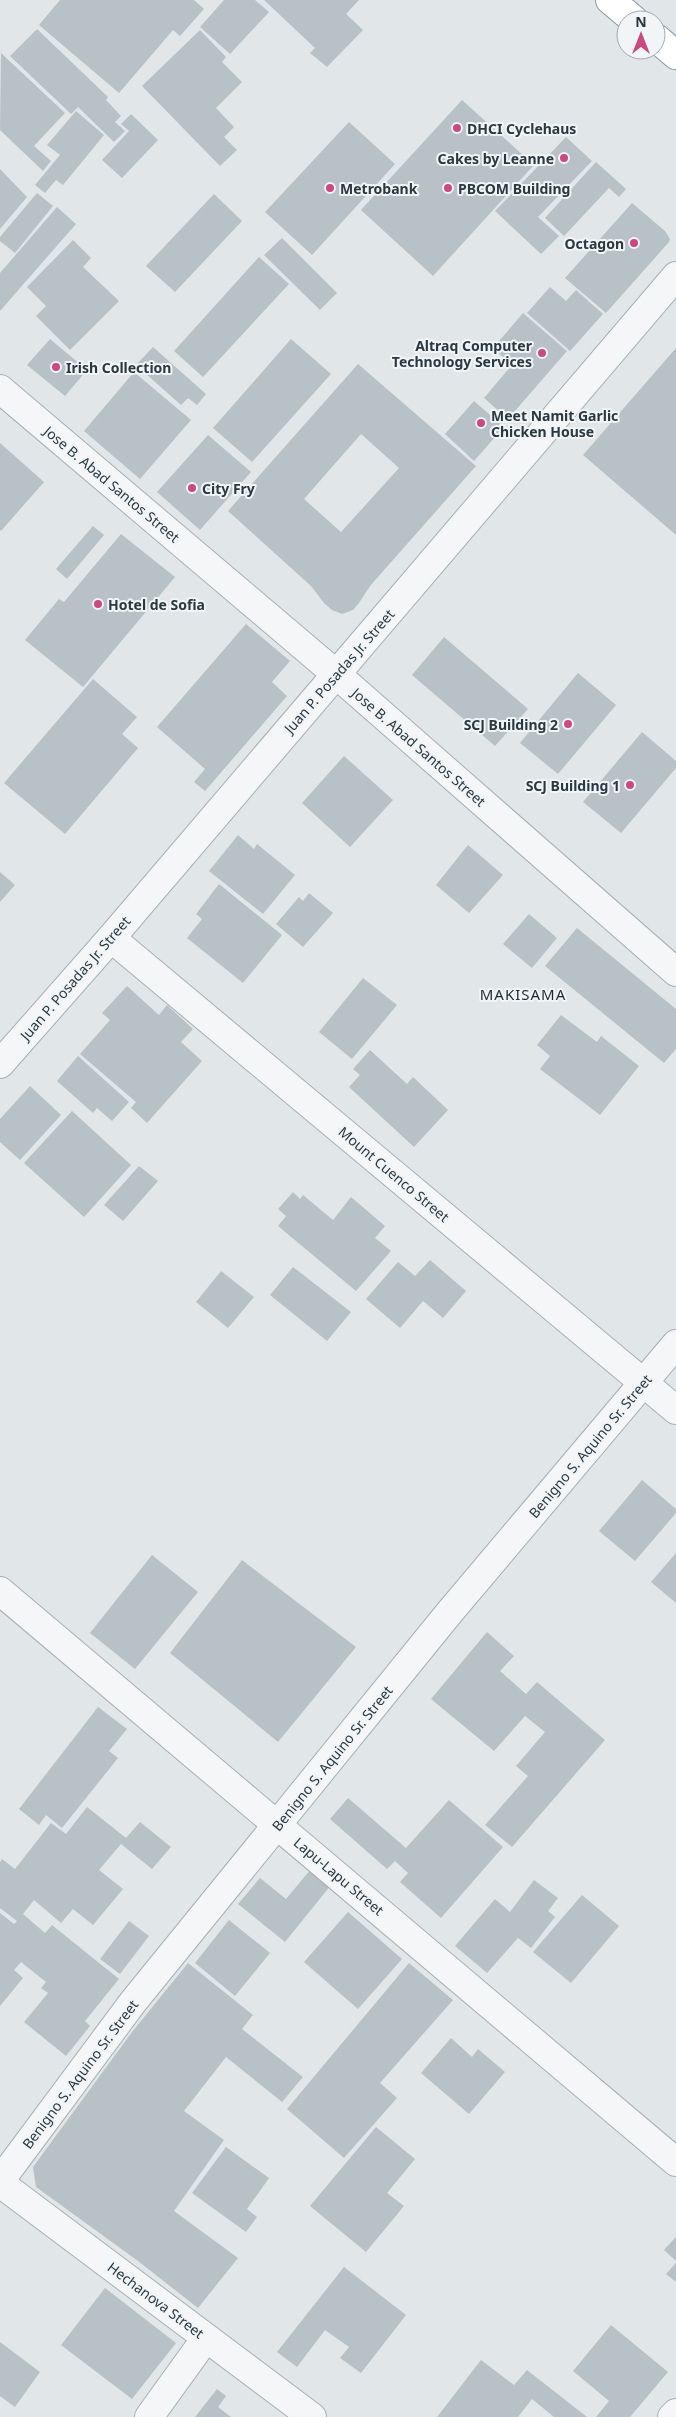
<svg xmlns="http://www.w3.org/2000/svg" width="676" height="2417" font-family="'Noto Sans',sans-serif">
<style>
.building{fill:#b8c1c6;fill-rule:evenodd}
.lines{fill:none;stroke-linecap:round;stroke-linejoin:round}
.minor-casing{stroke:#a6afb3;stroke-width:30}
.tertiary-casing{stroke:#a6afb3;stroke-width:30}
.trunk-casing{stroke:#8998a0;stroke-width:30}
.minor{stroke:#f4f6f8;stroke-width:28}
.tertiary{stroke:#f4f6f8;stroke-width:28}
.trunk{stroke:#fff;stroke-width:28}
.poi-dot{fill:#cb4981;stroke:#f1f5f7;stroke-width:2}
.labels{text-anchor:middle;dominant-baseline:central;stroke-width:4;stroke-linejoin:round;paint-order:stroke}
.poi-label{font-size:14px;font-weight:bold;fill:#2a3841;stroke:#f1f5f7;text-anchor:start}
.street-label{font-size:14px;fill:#2a3841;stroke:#f1f5f7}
.neighbourhood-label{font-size:15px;letter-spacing:1px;fill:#1c2931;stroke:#f1f5f7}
</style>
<rect width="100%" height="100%" fill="#e1e7e9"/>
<g class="building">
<path d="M 60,0 L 194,0 L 204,9 L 180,36 L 173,30 L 119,93 L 39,25 Z"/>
<path d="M 224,0 L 255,0 L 269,12 L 230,54 L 200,27 Z"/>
<path d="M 264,0 L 359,0 L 346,14 L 363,30 L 327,67 L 310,53 L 315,48 Z"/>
<path d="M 37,29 L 108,97 L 106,100 L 121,116 L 115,122 L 125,131 L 114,142 L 78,107 L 71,114 L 10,56 Z"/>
<path d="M 200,30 L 226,57 L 222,62 L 242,82 L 216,108 L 234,127 L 224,137 L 237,150 L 220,166 L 142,86 Z"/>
<path d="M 1,53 L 65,113 L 34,146 L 51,161 L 43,171 L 0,130 Z"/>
<path d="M 462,100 L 534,165 L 433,276 L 361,210 Z"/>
<path d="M 76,111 L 104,135 L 63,185 L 56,180 L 45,193 L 35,185 L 60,155 L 47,145 Z"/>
<path d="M 131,114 L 158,140 L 122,178 L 102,160 L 129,131 L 121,124 Z"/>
<path d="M 349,122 L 395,164 L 312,255 L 265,212 Z"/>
<path d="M 566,137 L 592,161 L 538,217 L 559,236 L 541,254 L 495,211 Z"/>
<path d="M 596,162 L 626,189 L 619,197 L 609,188 L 564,236 L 545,218 Z"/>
<path d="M 0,169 L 27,197 L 0,229 Z"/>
<path d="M 37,193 L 53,206 L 15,253 L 0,241 L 0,237 Z"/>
<path d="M 214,194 L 242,221 L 175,292 L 146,266 Z"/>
<path d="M 632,203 L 665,231 L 670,239 L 669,242 L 606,313 L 565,278 Z"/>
<path d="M 57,207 L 76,224 L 0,311 L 0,273 Z"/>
<path d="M 282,238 L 337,293 L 320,310 L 264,255 Z"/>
<path d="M 73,240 L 91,258 L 83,267 L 119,301 L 70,350 L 36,316 L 46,306 L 27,287 Z"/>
<path d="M 259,257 L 289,284 L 203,377 L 174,351 Z"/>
<path d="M 550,287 L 566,301 L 576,290 L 603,314 L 570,351 L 527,313 Z"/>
<path d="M 523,313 L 567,351 L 508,419 L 484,398 L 512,365 L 493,348 Z"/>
<path d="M 50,339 L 87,370 L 65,396 L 27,365 Z"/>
<path d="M 291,339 L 331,374 L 252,462 L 213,428 Z"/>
<path d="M 153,347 L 206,394 L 197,405 L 188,398 L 181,405 L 136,365 Z"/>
<path d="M 676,348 L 676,535 L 583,455 Z"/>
<path d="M 358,364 L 476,466 L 370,586 L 359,603 L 353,610 L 342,614 L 332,610 L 324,603 L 311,586 L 228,511 ZM 361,434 L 399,468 L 341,532 L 304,499 Z"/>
<path d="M 134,372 L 191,420 L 140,479 L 84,431 Z"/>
<path d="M 474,401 L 504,427 L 474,461 L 445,434 Z"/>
<path d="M 208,435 L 251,472 L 200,530 L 157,492 Z"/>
<path d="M 0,443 L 44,482 L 1,531 L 0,530 Z"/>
<path d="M 93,526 L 104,535 L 67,579 L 56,569 Z"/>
<path d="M 121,534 L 175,577 L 83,687 L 25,640 L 59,599 L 64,602 Z"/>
<path d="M 246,624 L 290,661 L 272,682 L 287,696 L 205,791 L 194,782 L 205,769 L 157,727 Z"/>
<path d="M 444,637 L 528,709 L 495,746 L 412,675 Z"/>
<path d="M 578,673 L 616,705 L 558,774 L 520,743 Z"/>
<path d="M 93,679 L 137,717 L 122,734 L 138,748 L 65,834 L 4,783 Z"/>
<path d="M 642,732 L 676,761 L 676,768 L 621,833 L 583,802 Z"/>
<path d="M 344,756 L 393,800 L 350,847 L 302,803 Z"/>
<path d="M 238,835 L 254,849 L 257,844 L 295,875 L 263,914 L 209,871 Z"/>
<path d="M 468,845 L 503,875 L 469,913 L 436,885 Z"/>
<path d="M 0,872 L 15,885 L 0,902 Z"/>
<path d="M 219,884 L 282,935 L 243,983 L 187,938 L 202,919 L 196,914 Z"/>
<path d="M 309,893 L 333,913 L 303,947 L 276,924 L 299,897 L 303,901 Z"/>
<path d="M 529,914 L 557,938 L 532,968 L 503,944 Z"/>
<path d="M 577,928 L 676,1009 L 676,1049 L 664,1063 L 545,966 Z"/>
<path d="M 363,978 L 397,1005 L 352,1059 L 319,1032 Z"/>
<path d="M 127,986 L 159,1015 L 167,1005 L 193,1029 L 181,1042 L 202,1061 L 147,1123 L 131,1108 L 136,1102 L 80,1054 L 110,1020 L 102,1013 Z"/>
<path d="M 561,1015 L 597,1042 L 601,1036 L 639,1066 L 600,1115 L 540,1069 L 550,1056 L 537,1045 Z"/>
<path d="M 370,1050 L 407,1084 L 413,1077 L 448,1110 L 414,1147 L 349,1087 L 360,1075 L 353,1069 Z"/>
<path d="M 78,1056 L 129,1102 L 112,1121 L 97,1108 L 93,1113 L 57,1081 Z"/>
<path d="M 30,1086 L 61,1115 L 20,1160 L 0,1142 L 0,1119 Z"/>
<path d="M 72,1111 L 131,1165 L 84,1217 L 24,1163 Z"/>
<path d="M 139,1166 L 158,1181 L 123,1221 L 104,1205 Z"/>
<path d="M 293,1192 L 300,1199 L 303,1195 L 333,1220 L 351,1197 L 385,1226 L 375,1238 L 391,1251 L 356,1291 L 278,1226 L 286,1216 L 278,1209 Z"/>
<path d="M 430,1260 L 466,1291 L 443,1318 L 423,1301 L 400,1328 L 366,1299 L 398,1262 L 415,1276 Z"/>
<path d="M 293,1267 L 351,1312 L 327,1341 L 270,1295 Z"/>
<path d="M 221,1271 L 254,1297 L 228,1328 L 196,1302 Z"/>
<path d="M 642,1480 L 676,1509 L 676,1513 L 635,1561 L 599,1531 Z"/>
<path d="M 676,1553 L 676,1603 L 651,1582 Z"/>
<path d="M 152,1555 L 198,1592 L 135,1669 L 90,1633 Z"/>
<path d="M 242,1560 L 356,1647 L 278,1742 L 170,1653 Z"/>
<path d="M 487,1632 L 514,1656 L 500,1671 L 526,1694 L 537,1682 L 605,1740 L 512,1847 L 485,1825 L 528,1776 L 516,1766 L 545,1732 L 525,1716 L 494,1751 L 431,1699 Z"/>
<path d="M 98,1707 L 127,1729 L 109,1751 L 118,1758 L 62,1828 L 46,1815 L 39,1825 L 19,1809 Z"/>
<path d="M 348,1798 L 406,1848 L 449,1800 L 503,1847 L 441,1918 L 400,1882 L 408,1873 L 395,1861 L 387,1869 L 330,1819 Z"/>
<path d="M 87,1807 L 126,1838 L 140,1822 L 171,1847 L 152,1869 L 121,1844 L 99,1870 L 123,1889 L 93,1925 L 73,1909 L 61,1923 L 34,1900 L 23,1914 L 45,1933 L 52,1925 L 119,1979 L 85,2021 L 90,2026 L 66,2056 L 24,2022 L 48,1993 L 41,1988 L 46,1982 L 21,1962 L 14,1970 L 23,1978 L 0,2006 L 0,1913 L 14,1924 L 17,1921 L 0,1908 L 0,1862 L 2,1859 L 15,1869 L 51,1823 L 66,1834 Z"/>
<path d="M 311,1869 L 331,1885 L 285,1942 L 238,1904 L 260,1878 L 286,1899 Z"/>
<path d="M 534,1880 L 558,1898 L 548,1911 L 555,1917 L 531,1948 L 518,1938 L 487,1973 L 455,1946 L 495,1899 L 510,1912 Z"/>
<path d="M 582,1895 L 619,1926 L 571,1983 L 533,1952 Z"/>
<path d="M 348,1912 L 402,1959 L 358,2009 L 304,1962 Z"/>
<path d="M 229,1920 L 270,1953 L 235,1996 L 195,1963 Z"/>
<path d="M 129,1921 L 149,1936 L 120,1974 L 100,1959 Z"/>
<path d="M 188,1963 L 253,2015 L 242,2029 L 303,2077 L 282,2102 L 226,2057 L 184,2111 L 224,2140 L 174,2211 L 238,2258 L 198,2308 L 138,2261 L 36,2187 L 33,2167 L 132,2032 Z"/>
<path d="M 409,1963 L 453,2000 L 380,2083 L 397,2098 L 344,2158 L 287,2109 Z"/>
<path d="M 451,2038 L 472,2057 L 478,2049 L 505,2072 L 469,2114 L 421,2073 Z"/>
<path d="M 376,2127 L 415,2159 L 387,2193 L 404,2206 L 366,2252 L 310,2206 Z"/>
<path d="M 226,2147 L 269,2178 L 247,2209 L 257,2217 L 246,2232 L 192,2193 Z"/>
<path d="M 676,2237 L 676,2261 L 664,2250 Z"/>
<path d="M 676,2263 L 676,2282 L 666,2274 Z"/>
<path d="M 344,2267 L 406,2315 L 361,2373 L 340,2358 L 349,2347 L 325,2330 L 297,2367 L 277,2352 Z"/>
<path d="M 105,2288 L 176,2343 L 132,2399 L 61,2345 Z"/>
<path d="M 611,2325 L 668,2372 L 630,2417 L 596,2417 L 609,2401 L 573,2371 Z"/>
<path d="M 0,2342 L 40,2372 L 15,2407 L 0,2396 Z"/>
<path d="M 481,2360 L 514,2385 L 527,2370 L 587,2417 L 554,2417 L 532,2399 L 518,2417 L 437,2417 Z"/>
<path d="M 217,2389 L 226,2396 L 218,2407 L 231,2417 L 195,2417 Z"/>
</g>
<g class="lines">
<g class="minor-casing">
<g id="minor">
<path d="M 0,1591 L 676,2162"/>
<path d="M 0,2183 L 312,2417"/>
<path d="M 149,2417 L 206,2338"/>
</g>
</g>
<g class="tertiary-casing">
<g id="tertiary">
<path d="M 0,389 L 336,674 L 676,972"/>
<path d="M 111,938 L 676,1410"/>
<path d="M 0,1064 L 111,938 L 676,276"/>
<path d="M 0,2181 L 133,2002 L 449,1613 L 676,1344"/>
<path d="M 672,2417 L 676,2413"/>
</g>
</g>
<g class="trunk-casing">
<g id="trunk">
<path d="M 610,0 L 634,20"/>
<path d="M 656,38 L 676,55"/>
</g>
</g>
<use href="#minor" class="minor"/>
<use href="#tertiary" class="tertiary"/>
<use href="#trunk" class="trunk"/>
</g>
<g class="poi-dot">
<circle cx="457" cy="128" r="5"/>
<circle cx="564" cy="158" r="5"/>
<circle cx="330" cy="188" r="5"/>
<circle cx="448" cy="188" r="5"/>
<circle cx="634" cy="243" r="5"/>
<circle cx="542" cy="353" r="5"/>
<circle cx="56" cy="367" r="5"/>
<circle cx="481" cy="423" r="5"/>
<circle cx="192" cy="488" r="5"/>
<circle cx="98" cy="604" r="5"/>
<circle cx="568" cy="724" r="5"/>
<circle cx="630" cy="785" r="5"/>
</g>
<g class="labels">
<g class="poi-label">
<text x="467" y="128">DHCI Cyclehaus</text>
<text x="554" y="158" text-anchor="end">Cakes by Leanne</text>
<text x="340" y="188">Metrobank</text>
<text x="458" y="188">PBCOM Building</text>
<text x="624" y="243" text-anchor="end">Octagon</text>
<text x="532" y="345" text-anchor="end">Altraq Computer<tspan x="532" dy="16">Technology Services</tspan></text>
<text x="66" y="367">Irish Collection</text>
<text x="491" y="415">Meet Namit Garlic<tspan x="491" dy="16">Chicken House</tspan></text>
<text x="202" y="488">City Fry</text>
<text x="108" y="604">Hotel de Sofia</text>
<text x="558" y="724" text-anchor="end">SCJ Building 2</text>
<text x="620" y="785" text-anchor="end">SCJ Building 1</text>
</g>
<g class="street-label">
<text transform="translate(112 484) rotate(40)">Jose B. Abad Santos Street</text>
<text transform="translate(339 671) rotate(-49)">Juan P. Posadas Jr. Street</text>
<text transform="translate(419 747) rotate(41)">Jose B. Abad Santos Street</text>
<text transform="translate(75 978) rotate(-49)">Juan P. Posadas Jr. Street</text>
<text transform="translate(394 1174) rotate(40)">Mount Cuenco Street</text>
<text transform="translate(590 1446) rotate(-50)">Benigno S. Aquino Sr. Street</text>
<text transform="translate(332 1758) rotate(-51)">Benigno S. Aquino Sr. Street</text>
<text transform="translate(339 1876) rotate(40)">Lapu-Lapu Street</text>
<text transform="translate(80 2074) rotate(-53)">Benigno S. Aquino Sr. Street</text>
<text transform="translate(156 2300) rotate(37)">Hechanova Street</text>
</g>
<g class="neighbourhood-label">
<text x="523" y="994">MAKISAMA</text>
</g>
</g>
<g transform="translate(641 35)"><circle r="24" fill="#f1f5f7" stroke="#a1a9ae"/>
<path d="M0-4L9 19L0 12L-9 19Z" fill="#cb4981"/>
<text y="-8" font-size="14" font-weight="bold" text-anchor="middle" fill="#2a3841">N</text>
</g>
</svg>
